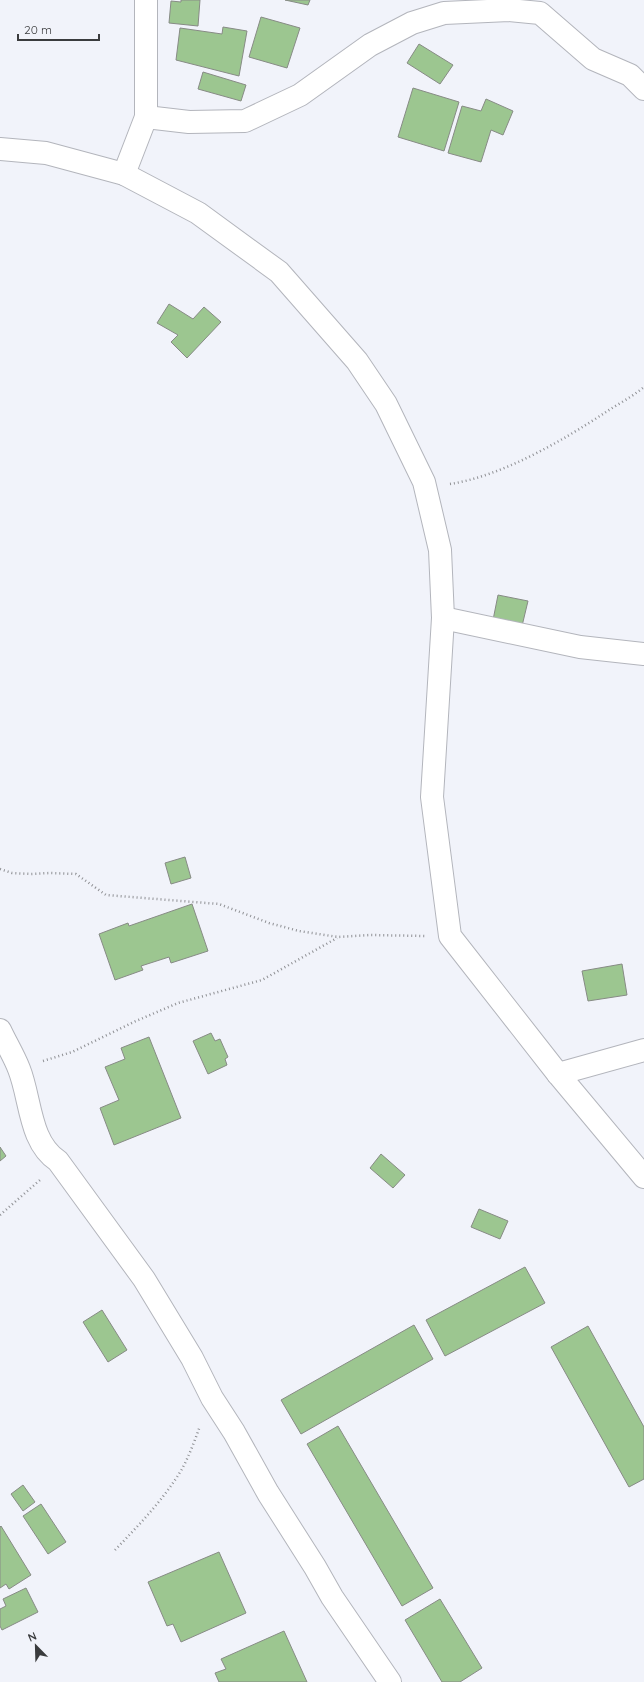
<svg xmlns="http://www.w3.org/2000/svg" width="644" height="1682" font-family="Quicksand,sans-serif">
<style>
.building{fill:#9cc690;stroke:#878b85}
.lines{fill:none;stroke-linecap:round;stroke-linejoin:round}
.minor-casing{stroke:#b3b5bc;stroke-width:24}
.tertiary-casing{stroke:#b3b5bc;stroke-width:24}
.path{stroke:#8f9094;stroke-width:2.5;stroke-dasharray:1 3;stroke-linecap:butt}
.minor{stroke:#fff;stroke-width:22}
.tertiary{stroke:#fff;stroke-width:22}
</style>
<rect width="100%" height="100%" fill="#f1f3fa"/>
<g class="building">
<path d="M 181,0 L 200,0 L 198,26 L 169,23 L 171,1 L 181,2 Z"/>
<path d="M 285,0 L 310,0 L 308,5 Z"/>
<path d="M 261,17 L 300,28 L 287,68 L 249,57 Z"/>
<path d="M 223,27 L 247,31 L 239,76 L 176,60 L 180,28 L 222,34 Z"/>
<path d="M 419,44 L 453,65 L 440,84 L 407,63 Z"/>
<path d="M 203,72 L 246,85 L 241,101 L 198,89 Z"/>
<path d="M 413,88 L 459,102 L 444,151 L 398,137 Z"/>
<path d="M 486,99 L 513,111 L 503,135 L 491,130 L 481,162 L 448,153 L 462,106 L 481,111 Z"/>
<path d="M 169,304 L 193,319 L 204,307 L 221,322 L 187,358 L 171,342 L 178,335 L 157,323 Z"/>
<path d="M 498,595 L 528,601 L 522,626 L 493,620 Z"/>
<path d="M 185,857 L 191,878 L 171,884 L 165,863 Z"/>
<path d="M 192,904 L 208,951 L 171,963 L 169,957 L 141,966 L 143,970 L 115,980 L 99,934 L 128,923 L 129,926 Z"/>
<path d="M 622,964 L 627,995 L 588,1001 L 582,971 Z"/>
<path d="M 211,1033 L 215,1041 L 220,1039 L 228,1057 L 225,1059 L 227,1065 L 208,1074 L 193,1041 Z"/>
<path d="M 149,1037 L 181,1118 L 114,1145 L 100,1108 L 119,1100 L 105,1067 L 125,1059 L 121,1048 Z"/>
<path d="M 0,1147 L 6,1156 L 0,1161 Z"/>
<path d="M 381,1154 L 405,1175 L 393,1188 L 370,1168 Z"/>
<path d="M 479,1209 L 508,1221 L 500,1239 L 471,1227 Z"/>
<path d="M 525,1267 L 545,1303 L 445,1356 L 426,1320 Z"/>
<path d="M 102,1310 L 127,1350 L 108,1362 L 83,1322 Z"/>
<path d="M 414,1325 L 433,1359 L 301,1434 L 281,1400 Z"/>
<path d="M 588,1326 L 644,1427 L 644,1479 L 629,1487 L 551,1347 Z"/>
<path d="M 338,1426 L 433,1588 L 402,1606 L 307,1444 Z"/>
<path d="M 23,1485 L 35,1502 L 23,1511 L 11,1494 Z"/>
<path d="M 41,1504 L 66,1542 L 48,1554 L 23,1516 Z"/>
<path d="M 1,1526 L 31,1575 L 9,1589 L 6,1584 L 0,1588 L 0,1527 Z"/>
<path d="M 219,1552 L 246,1613 L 181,1642 L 173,1624 L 167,1626 L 148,1582 Z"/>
<path d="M 26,1588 L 38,1612 L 2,1630 L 0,1626 L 0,1609 L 6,1606 L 3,1599 Z"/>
<path d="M 440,1599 L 482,1668 L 460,1682 L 442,1682 L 405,1620 Z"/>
<path d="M 284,1631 L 307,1682 L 219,1682 L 215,1673 L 226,1669 L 221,1659 Z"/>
</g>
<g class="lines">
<g class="minor-casing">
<g id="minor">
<path d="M 146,117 L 189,122 L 245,121 L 300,95 L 370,45 L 412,23 L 444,13 L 509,10 L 540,13 L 593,59 L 630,75 L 644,89"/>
<path d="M 124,174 L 146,117 L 146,0"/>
<path d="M 443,618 L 580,647 L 644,654"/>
<path d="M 0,1030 C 6,1043 14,1056 19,1069 C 31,1099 29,1142 58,1161 L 144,1279 L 192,1358 L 212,1398 L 234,1432 L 268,1493 L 315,1567 L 332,1597 L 390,1682"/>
<path d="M 558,1074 L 644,1050"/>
</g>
</g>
<g class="tertiary-casing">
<path id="tertiary" d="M 0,149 L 46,153 L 124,174 L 198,213 L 279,272 L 357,361 L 386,404 L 424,482 L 440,550 L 443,618 L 432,797 L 450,936 L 558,1074 L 644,1177"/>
</g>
<g class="path">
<path d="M 450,484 C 502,476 562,441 606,412 C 618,404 632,397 644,387"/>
<path d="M 0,869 L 12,873 L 31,874 L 50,873 L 76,874 L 106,895 L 219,904 L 269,923 L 299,931 L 338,937 L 370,935 L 425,936"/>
<path d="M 43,1061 L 72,1052 L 136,1021 L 178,1003 L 262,980 L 337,938"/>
<path d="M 0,1215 L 40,1180"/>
<path d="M 115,1550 C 140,1524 164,1499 182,1469 C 189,1456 195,1440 200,1426"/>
</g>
<use href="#minor" class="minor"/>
<use href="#tertiary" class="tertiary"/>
</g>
<g transform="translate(36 1646) rotate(337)" stroke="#f1f3fa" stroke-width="3" paint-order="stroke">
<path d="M0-3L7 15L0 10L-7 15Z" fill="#3a3b3d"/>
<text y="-6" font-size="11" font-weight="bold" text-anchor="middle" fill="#3a3b3d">N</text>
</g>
<path d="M18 34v6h81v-6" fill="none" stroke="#3a3b3d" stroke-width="2"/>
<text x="24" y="34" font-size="12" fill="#3a3b3d" stroke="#f1f3fa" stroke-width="3" paint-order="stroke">20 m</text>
</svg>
